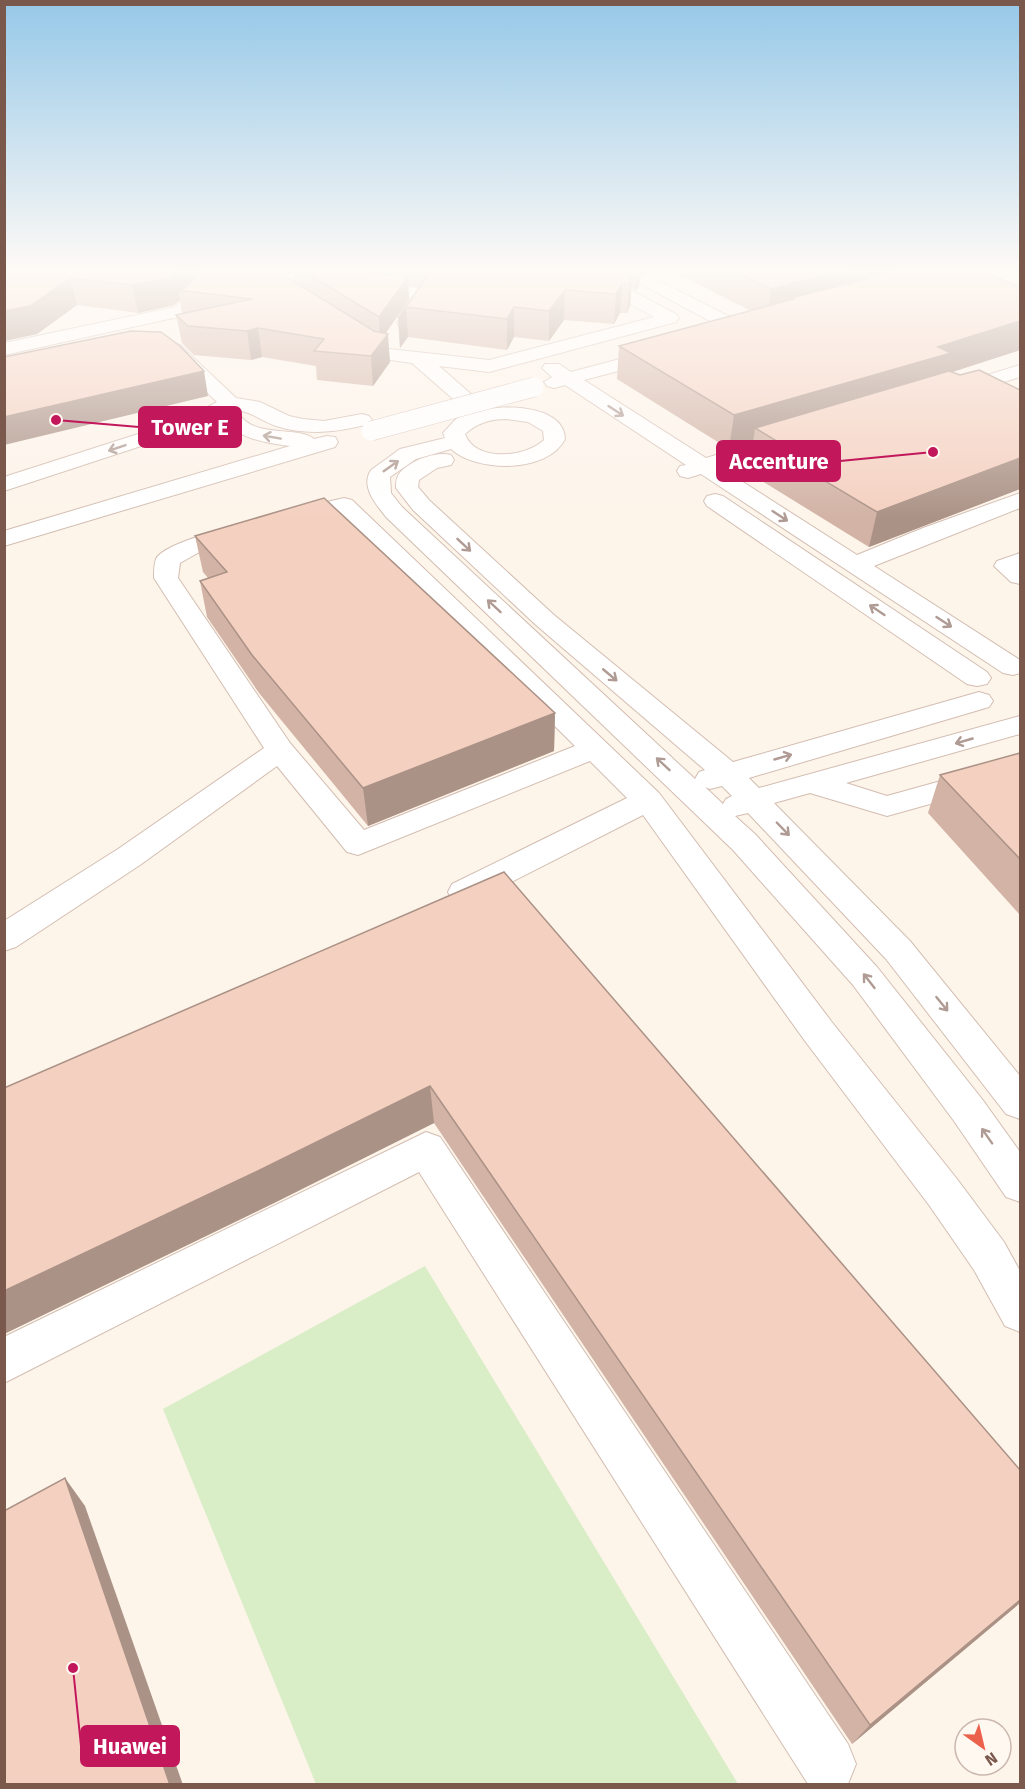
<svg xmlns="http://www.w3.org/2000/svg" width="1025" height="1789" font-family="'Fira Sans',sans-serif">
<style>
.green{fill:#d9edc7}
.lines{fill:none;stroke-linecap:round;stroke-linejoin:round}
.minor-casing{stroke:#d3bdb1;stroke-width:2}
.minor{fill:#fff;fill-rule:evenodd}
.minor-bridge-casing{stroke:#d3bdb1;stroke-width:20;stroke-linecap:butt}
.minor-bridge{stroke:#fff;stroke-width:19}
.wall{fill:#d2b3a5;fill-rule:evenodd}
.shaded-wall{fill:#ab9286}
.building{fill:#f4d0c0;stroke:#ab9286;stroke-width:1.5}
.oneway{stroke:#af9b93}
.leader{fill:none;stroke:#c2185b;stroke-width:2}
.callout-dot{fill:#c2185b;stroke:#fff8f1;stroke-width:2}
.callout{fill:#c2185b;stroke:#c2185b;stroke-width:2}
.callout-label{font-size:22px;text-anchor:middle;font-weight:bold;fill:#fff}
</style>
<rect width="100%" height="100%" fill="#fdf4ea"/>
<path class="green" d="M 425,1266 L 738,1784 L 316,1784 L 163,1409 Z"/>
<g class="lines">
<g class="minor-casing">
<g id="minor">
<path d="M 566,268 L 588,268 L 676,314 L 679,318 L 676,322 L 489,372 L 439,366 L 488,409 C 512,405 564,407 565,439 C 548,473 477,473 451,449 L 416,459 L 390,477 L 391,493 L 402,507 L 695,779 L 699,772 L 705,770 L 536,625 L 413,510 L 396,488 C 396,483 396,478 399,474 C 409,461 435,451 451,455 L 454,460 L 451,465 L 437,468 L 419,480 L 418,487 L 429,500 L 554,615 L 733,762 L 979,692 L 989,695 L 993,701 L 989,707 L 749,778 L 759,788 L 1020,716 L 1020,734 L 846,783 L 887,796 L 1020,759 L 1020,779 L 887,816 L 810,793 L 774,803 L 910,941 L 1020,1076 L 1020,1119 L 1006,1114 L 886,959 L 748,813 L 735,816 L 755,834 L 877,967 L 982,1099 L 1020,1152 L 1020,1202 L 1006,1197 L 954,1121 L 853,985 L 733,850 L 386,517 C 376,504 360,487 371,470 L 400,449 L 445,438 L 443,433 L 456,419 L 469,413 L 412,363 L 377,358 L 343,336 L 341,332 L 343,328 L 357,328 L 389,349 L 489,360 L 654,317 ZM 506,419 L 528,422 L 543,431 L 544,440 C 525,458 475,462 465,434 C 477,423 490,419 506,419 ZM 722,786 L 732,796 L 726,799 L 723,804 L 705,787 L 710,789 Z"/>
<path d="M 968,268 L 996,268 L 994,272 L 937,287 L 931,286 L 928,282 L 931,278 Z"/>
<path d="M 263,271 L 425,289 L 431,290 L 434,294 L 412,327 L 400,327 L 397,323 L 414,298 L 257,280 L 255,276 L 257,272 Z"/>
<path d="M 216,274 L 222,275 L 225,279 L 222,283 L 187,315 L 4,355 L 4,343 L 175,307 L 210,275 Z"/>
<path d="M 647,275 L 752,328 L 754,332 L 752,336 L 738,336 L 641,284 L 638,280 L 641,276 Z"/>
<path d="M 173,343 L 180,345 L 236,398 L 260,402 L 289,416 L 303,419 L 324,421 L 362,414 L 369,416 L 372,420 L 369,424 C 338,432 307,436 276,426 C 262,421 252,412 237,410 C 250,440 298,425 314,439 L 327,436 L 335,437 L 338,442 L 335,447 L 4,546 L 4,531 L 290,446 C 264,443 237,438 219,417 L 199,427 L 4,491 L 4,477 L 185,419 L 217,402 L 166,353 L 164,349 L 166,345 Z"/>
<path d="M 661,348 L 668,350 L 671,354 L 668,358 L 584,380 L 706,458 L 786,434 L 794,433 L 802,434 L 805,439 L 802,444 L 721,468 L 857,555 L 923,528 L 1020,493 L 1020,508 L 874,566 L 1020,660 L 1020,673 L 1013,675 L 1003,673 L 701,474 L 688,478 L 680,476 L 677,471 L 680,466 L 686,465 L 565,385 L 554,388 L 547,386 L 544,382 L 552,377 L 542,368 L 545,364 L 559,364 L 571,372 Z"/>
<path d="M 1020,365 L 1020,377 L 952,398 L 945,396 L 942,392 L 945,388 Z"/>
<path d="M 715,494 L 723,496 L 987,672 L 991,678 L 987,684 L 977,686 L 967,684 L 707,506 L 704,501 L 707,496 Z"/>
<path d="M 344,498 L 352,500 L 659,793 L 831,1021 L 957,1179 L 1004,1242 L 1020,1271 L 1020,1332 L 1005,1326 L 974,1270 L 929,1205 L 805,1041 L 643,815 L 476,900 L 464,904 L 452,900 L 448,892 L 452,884 L 627,798 L 590,761 L 358,855 L 347,852 L 277,766 L 140,865 L 16,947 L 4,951 L 4,921 L 118,849 L 264,748 L 154,578 C 154,572 154,564 156,559 C 163,544 223,529 239,525 L 247,527 L 251,532 L 247,537 L 203,550 L 180,563 L 178,578 L 290,743 L 364,830 L 575,746 L 339,513 L 291,524 L 283,522 L 279,517 L 283,512 Z"/>
<path d="M 1020,553 L 1020,584 L 1011,582 L 994,566 L 997,561 Z"/>
<path d="M 426,1132 L 440,1137 L 848,1744 L 856,1764 L 848,1784 L 808,1784 L 419,1172 L 4,1383 L 4,1337 Z"/>
</g>
</g>
<use href="#minor" class="minor"/>
<g class="minor-bridge-casing">
<path id="minor-bridge" d="M 371,431 L 534,387"/>
</g>
<use href="#minor-bridge" class="minor-bridge"/>
</g>
<g class="wall">
<path d="M 4,268 L 274,270 L 274,268 L 646,268 L 644,274 L 640,277 L 639,285 L 636,291 L 631,288 L 630,306 L 627,313 L 620,313 L 614,324 L 564,320 L 549,341 L 514,337 L 507,350 L 408,337 L 400,348 L 398,318 L 420,287 L 408,286 L 409,300 L 386,333 L 390,362 L 373,386 L 317,380 L 316,366 L 262,357 L 251,360 L 194,355 L 182,343 L 176,315 L 182,314 L 180,300 L 174,305 L 138,313 L 77,305 L 37,334 L 4,341 ZM 277,272 L 293,274 L 294,282 Z"/>
<path d="M 666,268 L 974,268 L 1020,287 L 1020,350 L 952,372 L 960,375 L 1020,390 L 1020,489 L 869,547 L 762,481 L 764,471 L 750,462 L 753,442 L 729,449 L 617,379 L 619,346 L 751,311 Z"/>
<path d="M 195,536 L 555,713 L 554,751 L 368,826 L 259,693 L 207,617 L 200,581 L 208,578 L 203,572 Z"/>
<path d="M 1020,753 L 1020,915 L 928,813 L 940,775 Z"/>
<path d="M 504,872 L 1020,1603 L 852,1744 L 434,1123 L 274,1203 L 4,1334 L 4,1088 Z"/>
</g>
<g class="shaded-wall">
<path d="M 180,268 L 206,268 L 189,292 L 178,290 L 180,300 L 174,305 L 138,313 L 132,285 Z"/>
<path d="M 638,268 L 646,268 L 644,274 L 640,277 L 639,285 L 636,291 Z"/>
<path d="M 852,268 L 922,268 L 794,299 L 791,298 L 789,313 L 766,319 L 771,289 Z"/>
<path d="M 408,277 L 409,300 L 380,341 L 379,317 Z"/>
<path d="M 632,277 L 630,306 L 627,313 L 629,284 Z"/>
<path d="M 70,278 L 77,305 L 37,334 L 4,341 L 4,311 Z"/>
<path d="M 622,284 L 620,313 L 614,324 L 616,294 Z"/>
<path d="M 565,290 L 564,320 L 549,341 L 549,311 Z"/>
<path d="M 406,307 L 408,337 L 400,348 L 398,318 Z"/>
<path d="M 514,307 L 514,337 L 507,350 L 507,319 Z"/>
<path d="M 1020,321 L 1020,350 L 946,374 L 755,428 L 753,442 L 729,449 L 734,415 L 938,347 Z"/>
<path d="M 258,328 L 262,357 L 251,360 L 247,331 Z"/>
<path d="M 388,334 L 390,362 L 373,386 L 371,356 Z"/>
<path d="M 204,371 L 208,396 L 4,445 L 4,417 Z"/>
<path d="M 1020,458 L 1020,489 L 869,547 L 877,512 Z"/>
<path d="M 555,713 L 554,751 L 368,826 L 363,788 Z"/>
<path d="M 430,1086 L 434,1123 L 274,1203 L 4,1334 L 4,1291 Z"/>
<path d="M 65,1478 L 85,1506 L 183,1785 L 170,1785 Z"/>
<path d="M 1020,1600 L 1020,1603 L 852,1744 L 870,1725 Z"/>
</g>
<g class="building">
<path d="M 16,268 L 180,268 L 169,278 L 132,285 L 70,278 L 30,306 L 4,311 L 4,271 Z"/>
<path d="M 206,268 L 272,268 L 374,331 L 388,334 L 371,356 L 314,351 L 324,339 L 258,328 L 247,331 L 188,326 L 176,315 L 252,299 L 178,290 L 183,289 Z"/>
<path d="M 298,268 L 328,268 L 408,277 L 379,317 Z"/>
<path d="M 433,268 L 616,268 L 632,277 L 629,284 L 622,284 L 616,294 L 565,290 L 549,311 L 514,307 L 507,319 L 406,307 L 398,318 Z"/>
<path d="M 728,268 L 852,268 L 771,289 Z"/>
<path d="M 908,268 L 974,268 L 1020,287 L 1020,321 L 938,347 L 951,353 L 734,415 L 619,346 L 794,299 L 791,298 Z"/>
<path d="M 131,331 L 161,332 L 180,346 L 204,371 L 4,417 L 4,357 Z"/>
<path d="M 979,370 L 1020,390 L 1020,458 L 877,512 L 768,447 L 780,443 L 755,428 L 949,371 L 960,375 Z"/>
<path d="M 324,498 L 555,713 L 363,788 L 252,655 L 200,581 L 227,572 L 195,536 Z"/>
<path d="M 1020,753 L 1020,859 L 940,775 Z"/>
<path d="M 504,872 L 1020,1470 L 1020,1600 L 870,1725 L 430,1086 L 264,1168 L 4,1291 L 4,1088 Z"/>
<path d="M 65,1478 L 170,1785 L 4,1785 L 4,1511 Z"/>
</g>
<defs><path id="oneway-shaft" d="M-6 0H5M1.5-3L5.5 0L1.5 3" fill="none" stroke-width="1.6" stroke-linecap="round" stroke-linejoin="round" transform="scale(1.5)"/></defs>
<g class="oneway">
<use href="#oneway-shaft" transform="translate(616 411) rotate(33)"/>
<use href="#oneway-shaft" transform="translate(272 437) rotate(-170)"/>
<use href="#oneway-shaft" transform="translate(117 448) rotate(161)"/>
<use href="#oneway-shaft" transform="translate(391 466) rotate(-35)"/>
<use href="#oneway-shaft" transform="translate(780 516) rotate(33)"/>
<use href="#oneway-shaft" transform="translate(464 545) rotate(43)"/>
<use href="#oneway-shaft" transform="translate(494 606) rotate(-137)"/>
<use href="#oneway-shaft" transform="translate(877 610) rotate(-146)"/>
<use href="#oneway-shaft" transform="translate(944 622) rotate(33)"/>
<use href="#oneway-shaft" transform="translate(610 675) rotate(40)"/>
<use href="#oneway-shaft" transform="translate(964 741) rotate(164)"/>
<use href="#oneway-shaft" transform="translate(783 757) rotate(-16)"/>
<use href="#oneway-shaft" transform="translate(663 764) rotate(-137)"/>
<use href="#oneway-shaft" transform="translate(783 829) rotate(46)"/>
<use href="#oneway-shaft" transform="translate(869 981) rotate(-128)"/>
<use href="#oneway-shaft" transform="translate(942 1004) rotate(51)"/>
<use href="#oneway-shaft" transform="translate(987 1136) rotate(-125)"/>
</g>
<linearGradient id="sky" x2="0" y2="1"><stop stop-color="#96c8e8"/><stop offset="0.52" stop-color="#fefaf6"/><stop offset="1" stop-color="#fefaf6" stop-opacity="0"/></linearGradient>
<rect width="1025" height="519" fill="url(#sky)"/>
<path class="leader" d="M56 420L139 427M933 452L840 461M73 1668L81 1746"/>
<g class="callout-dot">
<circle cx="56" cy="420" r="6"/>
<circle cx="933" cy="452" r="6"/>
<circle cx="73" cy="1668" r="6"/>
</g>
<g class="callout">
<rect x="139" y="407" width="102" height="40" rx="6"/>
<rect x="717" y="441" width="123" height="40" rx="6"/>
<rect x="81" y="1726" width="98" height="40" rx="6"/>
</g>
<g class="callout-label">
<text x="190" y="435">Tower E</text>
<text x="779" y="469">Accenture</text>
<text x="130" y="1754">Huawei</text>
</g>
<rect width="1025" height="1789" fill="none" stroke="#7a584b" stroke-width="12"/>
<g transform="translate(983 1747) rotate(146)"><circle r="28" fill="#fff8f1" stroke="#cab8af" stroke-width="1.5"/>
<path d="M0-4.5L10 22L0 15L-10 22Z" fill="#eb614b"/>
<text y="-9" font-size="16" font-weight="bold" text-anchor="middle" fill="#7a584b">N</text>
</g>
</svg>
